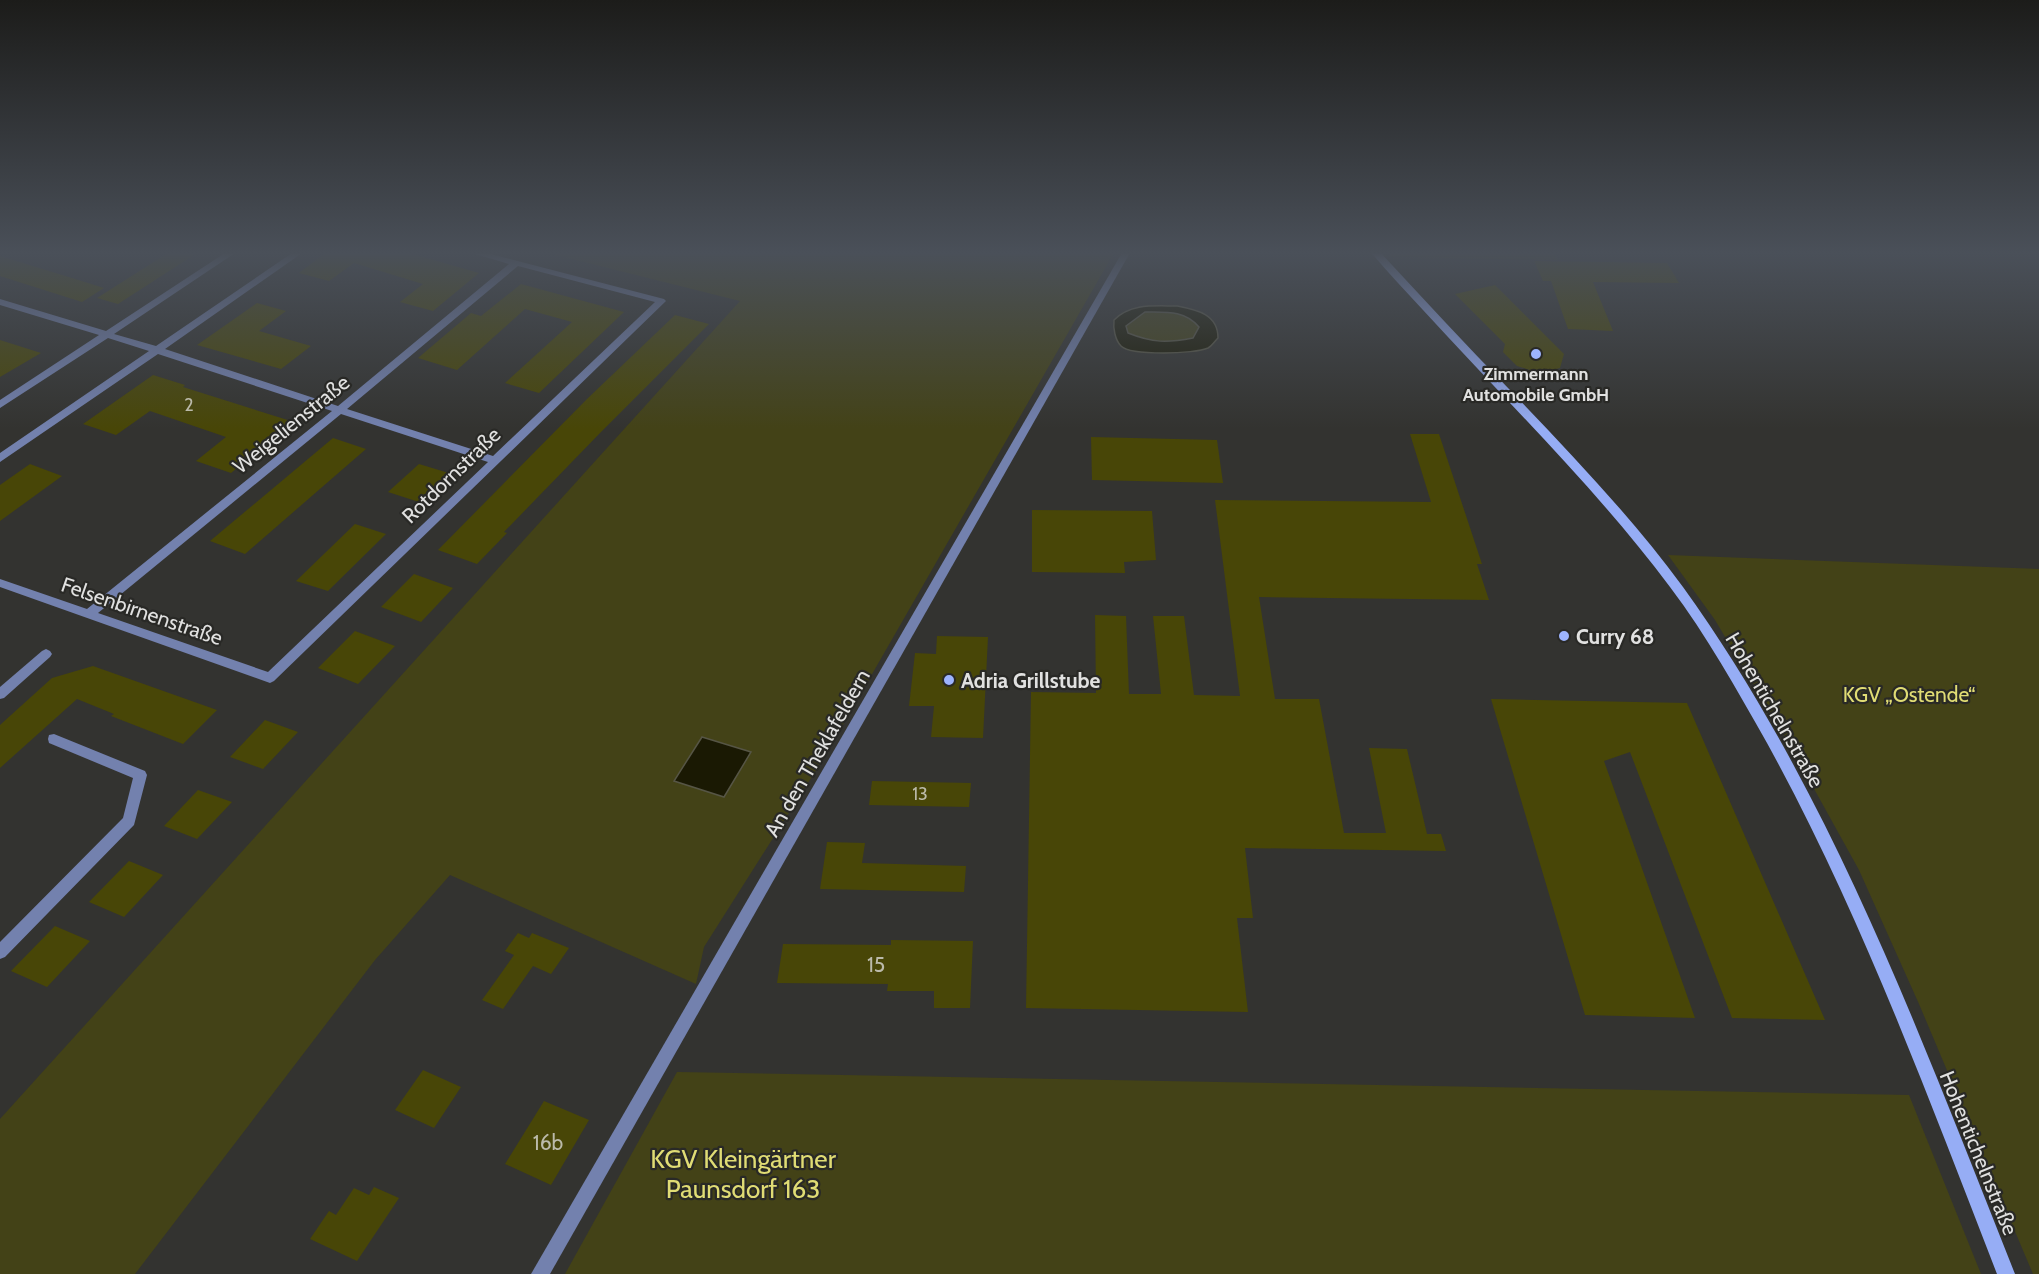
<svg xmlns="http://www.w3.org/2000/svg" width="2039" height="1274" font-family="Cabin,sans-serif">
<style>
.green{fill:#434217}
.water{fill:#1a1903;stroke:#565545;stroke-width:1.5;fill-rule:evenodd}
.building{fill:#484607}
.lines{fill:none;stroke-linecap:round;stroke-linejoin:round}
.minor{fill:#7381ae;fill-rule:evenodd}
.secondary{fill:#96adf5;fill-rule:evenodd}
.poi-dot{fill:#9db4fd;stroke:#292926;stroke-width:2}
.labels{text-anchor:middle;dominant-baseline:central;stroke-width:4.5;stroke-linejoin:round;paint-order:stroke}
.far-poi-label{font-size:18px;font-weight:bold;fill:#e1e1e0;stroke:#292926}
.number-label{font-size:18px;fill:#bbbaaa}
.street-label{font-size:21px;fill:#e1e1e0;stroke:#292926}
.poi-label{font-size:21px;font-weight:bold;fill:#e1e1e0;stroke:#292926;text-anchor:start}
.park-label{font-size:21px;fill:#e0dc74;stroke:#292926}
.near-number-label{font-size:21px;fill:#bbbaaa}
.near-park-label{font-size:26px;fill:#e0dc74;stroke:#292926}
</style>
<rect width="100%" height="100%" fill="#333330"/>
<g class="green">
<path d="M 540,251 L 1115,251 L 825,756 L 704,947 L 696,984 L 450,875 L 375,960 L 135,1274 L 0,1274 L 0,1119 L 740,301 Z"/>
<path d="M 1387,251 L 1554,251 L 1558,260 L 1392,257 Z"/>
<path d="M 1145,312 C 1166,312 1184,310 1199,327 L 1193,338 C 1167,343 1153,343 1128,333 L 1126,325 Z"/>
<path d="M 1668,555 L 2039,569 L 2039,1274 L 2033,1274 L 1919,1004 L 1859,870 L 1792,749 L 1715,620 Z"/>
<path d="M 677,1072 L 1909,1095 L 1981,1274 L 565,1274 Z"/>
</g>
<g class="water">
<path d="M 1177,306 C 1197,310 1218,314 1218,338 C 1215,341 1212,346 1208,348 C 1195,354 1131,356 1121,346 C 1115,340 1113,328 1114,320 C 1131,303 1154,306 1177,306 ZM 1145,312 C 1166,312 1185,310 1199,327 L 1193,338 C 1167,343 1153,343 1128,333 L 1126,326 Z"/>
<path d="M 702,737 L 751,752 L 724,797 L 674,781 Z"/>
</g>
<g class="building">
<path d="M 171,251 L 200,251 L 118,304 L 97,298 Z"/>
<path d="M 328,251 L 402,251 L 479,273 L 433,311 L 400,302 L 423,284 L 354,263 L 329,281 L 299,273 Z"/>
<path d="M 0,256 L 72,278 L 104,288 L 82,302 L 0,276 Z"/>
<path d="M 1534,261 L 1667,263 L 1679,283 L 1593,282 L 1613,331 L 1568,329 L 1551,281 L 1543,281 Z"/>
<path d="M 521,284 L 624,312 L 539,393 L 505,383 L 572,322 L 525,309 L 457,370 L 418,358 L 471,313 L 481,316 Z"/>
<path d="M 1495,285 L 1564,354 L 1560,368 L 1540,373 L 1517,366 L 1503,352 L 1505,344 L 1455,294 Z"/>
<path d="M 257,303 L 286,311 L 259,331 L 311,346 L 281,369 L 197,345 Z"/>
<path d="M 675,315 L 709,324 L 600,433 L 504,532 L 507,533 L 477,564 L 438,550 L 588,398 Z"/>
<path d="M 0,340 L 41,353 L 0,377 Z"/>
<path d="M 153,375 L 185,385 L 183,387 L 294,422 L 231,473 L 196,461 L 226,437 L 150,411 L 116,435 L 83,424 Z"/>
<path d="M 1410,434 L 1439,434 L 1482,564 L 1477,564 L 1489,600 L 1259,597 L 1275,699 L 1319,699 L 1344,833 L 1386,833 L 1369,748 L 1407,749 L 1427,834 L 1441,834 L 1446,851 L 1245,848 L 1253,918 L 1237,918 L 1248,1012 L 1026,1008 L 1031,692 L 1096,693 L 1095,615 L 1126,616 L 1129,694 L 1161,694 L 1153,616 L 1184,616 L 1194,695 L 1240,696 L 1215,500 L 1431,502 Z"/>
<path d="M 1091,437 L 1217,440 L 1223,483 L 1092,480 Z"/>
<path d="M 333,438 L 366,449 L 245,554 L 210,541 Z"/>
<path d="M 30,464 L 62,476 L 0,521 L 0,485 Z"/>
<path d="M 419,464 L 452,474 L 422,503 L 388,492 Z"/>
<path d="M 1032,510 L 1152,511 L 1156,560 L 1124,562 L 1125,573 L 1032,572 Z"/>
<path d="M 355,524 L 386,534 L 328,591 L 296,581 Z"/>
<path d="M 414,574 L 453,588 L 421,622 L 381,607 Z"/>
<path d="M 355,631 L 395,646 L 358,684 L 318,668 Z"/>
<path d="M 937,636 L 988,637 L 983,738 L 931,737 L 934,706 L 909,706 L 915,653 L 936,654 Z"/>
<path d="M 93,666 L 217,710 L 183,744 L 111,716 L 114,714 L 77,699 L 0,768 L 0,725 L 52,678 Z"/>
<path d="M 1491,699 L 1687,703 L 1825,1020 L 1732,1018 L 1630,752 L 1604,761 L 1695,1018 L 1585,1015 Z"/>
<path d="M 265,720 L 298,732 L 263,769 L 230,757 Z"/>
<path d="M 872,781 L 971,783 L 969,807 L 869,805 Z"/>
<path d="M 198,790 L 232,802 L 197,839 L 164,826 Z"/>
<path d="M 827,842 L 865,843 L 862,863 L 966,866 L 964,892 L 820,889 Z"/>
<path d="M 129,861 L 163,875 L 124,917 L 89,902 Z"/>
<path d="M 55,926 L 90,941 L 47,987 L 11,971 Z"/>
<path d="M 518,933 L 529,938 L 532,933 L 569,948 L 551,974 L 533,966 L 503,1009 L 482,1000 L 514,955 L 505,951 Z"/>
<path d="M 891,940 L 973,941 L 970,1008 L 934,1008 L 934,991 L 887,991 L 888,984 L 777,983 L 783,944 L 891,945 Z"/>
<path d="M 423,1070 L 461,1087 L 434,1128 L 395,1110 Z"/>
<path d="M 544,1101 L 589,1120 L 551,1185 L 505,1164 Z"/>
<path d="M 374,1187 L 399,1198 L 357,1261 L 310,1239 L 329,1211 L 336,1215 L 354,1188 L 369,1195 Z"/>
</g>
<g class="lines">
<g class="minor">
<path d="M 228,251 L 238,251 L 114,334 L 156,346 L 295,251 L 305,251 L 165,349 L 338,406 L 509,264 L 465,251 L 479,251 L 664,299 L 666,301 L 274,681 L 270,683 L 0,587 L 0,579 L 87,609 L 332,411 L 158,354 L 0,462 L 0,453 L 149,351 L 108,338 L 0,408 L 0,400 L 99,335 L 0,305 L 0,299 L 106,331 ZM 518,266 L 655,302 L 493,456 L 347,409 ZM 341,414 L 488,462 L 268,672 L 98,613 Z"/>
<path d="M 1123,251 L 1131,251 L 550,1274 L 531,1274 Z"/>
<path d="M 46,649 L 50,651 L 52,654 L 50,657 L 4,698 L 0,699 L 0,687 L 42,651 Z"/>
<path d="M 54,734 L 145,771 L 147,775 L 134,825 L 5,957 L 0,959 L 0,942 L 123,818 L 133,778 L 49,743 L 48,739 L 49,735 Z"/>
</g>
<path class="secondary" d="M 1370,251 L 1379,251 C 1422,297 1465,344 1509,389 C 1569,452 1631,516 1683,587 C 1832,794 1921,1038 2015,1274 L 1997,1274 C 1927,1094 1860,912 1767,743 C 1737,690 1707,636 1670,587 C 1596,488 1506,401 1423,310 C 1405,290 1386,271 1370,251 Z"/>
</g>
<linearGradient id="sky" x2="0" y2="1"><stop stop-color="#1c1c1a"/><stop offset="0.59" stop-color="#4a5059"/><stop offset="1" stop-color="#4a5059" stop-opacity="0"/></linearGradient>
<rect width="2039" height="429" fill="url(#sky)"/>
<g class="poi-dot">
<circle cx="1536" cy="354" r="6"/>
<circle cx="1564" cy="636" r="6"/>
<circle cx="949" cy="680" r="6"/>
</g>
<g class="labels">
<g class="far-poi-label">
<text x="1536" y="374">Zimmermann<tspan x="1536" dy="21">Automobile GmbH</tspan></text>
</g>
<g class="number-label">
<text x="189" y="405">2</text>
<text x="920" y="794">13</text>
</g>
<g class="street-label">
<text transform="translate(291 424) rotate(-39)">Weigelienstraße</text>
<text transform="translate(451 475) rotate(-44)">Rotdornstraße</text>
<text transform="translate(142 611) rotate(19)">Felsenbirnenstraße</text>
<text transform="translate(1775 710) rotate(60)">Hohentichelnstraße</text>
<text transform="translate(817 753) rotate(-60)">An den Theklafeldern</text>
<text transform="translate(1979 1153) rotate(68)">Hohentichelnstraße</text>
</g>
<g class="poi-label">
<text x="1576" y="636">Curry 68</text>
<text x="961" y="680">Adria Grillstube</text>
</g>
<g class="park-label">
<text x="1909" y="694">KGV „Ostende“</text>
</g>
<g class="near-number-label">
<text x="876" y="964">15</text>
<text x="548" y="1142">16b</text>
</g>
<g class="near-park-label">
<text x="743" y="1159">KGV Kleingärtner<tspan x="743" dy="30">Paunsdorf 163</tspan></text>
</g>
</g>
</svg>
